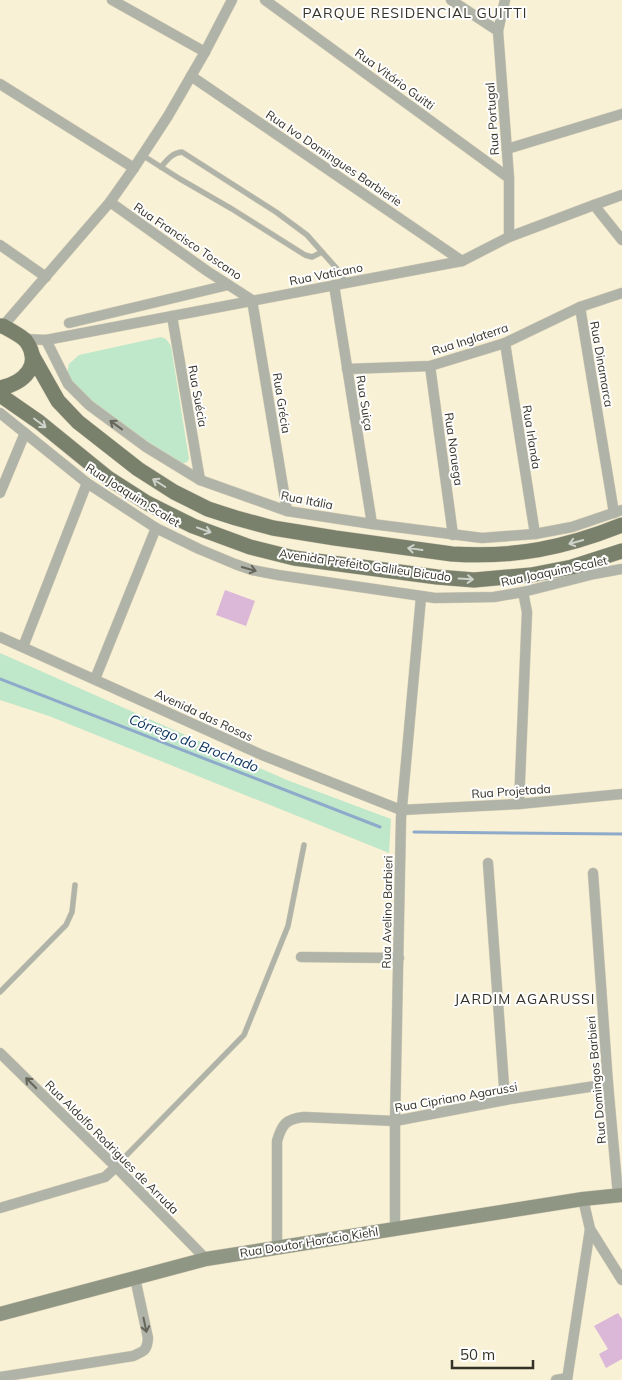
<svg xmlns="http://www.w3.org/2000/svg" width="622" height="1380" font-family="Mulish,sans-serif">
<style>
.green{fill:#bfe7c9}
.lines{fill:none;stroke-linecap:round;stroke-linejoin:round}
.stream{stroke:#8eaacb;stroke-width:3}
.building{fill:#dbb8d7}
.lane-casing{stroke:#d6ceb6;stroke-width:6}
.street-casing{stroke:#d6ceb6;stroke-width:11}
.secondary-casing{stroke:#d6ceb6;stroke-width:15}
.primary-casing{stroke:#d6ceb6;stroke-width:16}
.lane{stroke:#afb3a8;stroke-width:5}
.street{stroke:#afb3a8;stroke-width:10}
.secondary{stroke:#909684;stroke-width:14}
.primary{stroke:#79806b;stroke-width:15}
.oneway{stroke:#cfd2cb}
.oneway2{stroke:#65655a}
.labels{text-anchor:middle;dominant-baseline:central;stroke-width:4;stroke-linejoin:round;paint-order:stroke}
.street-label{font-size:12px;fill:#343126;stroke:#fefefe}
.neighbourhood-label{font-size:14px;letter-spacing:1px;fill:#343126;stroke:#fefefe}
.water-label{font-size:14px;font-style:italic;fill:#07315c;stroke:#fefefe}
</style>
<rect width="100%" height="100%" fill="#f9f1d5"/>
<g class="green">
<path d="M 161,337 L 166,339 L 171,346 L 189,459 L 187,462 L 182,464 L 176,461 C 160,450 143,439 127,427 C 106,412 80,396 67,373 L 69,364 L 79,355 Z"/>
<path d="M 0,653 L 287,780 L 391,819 L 389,853 L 49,716 L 0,700 Z"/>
</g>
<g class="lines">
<g class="stream">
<path d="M 0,679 L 380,827"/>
<path d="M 414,832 L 622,834"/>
</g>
</g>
<g class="building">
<path d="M 225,590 L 255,601 L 246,626 L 216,615 Z"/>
<path d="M 618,1313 L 622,1319 L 622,1359 L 606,1368 L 599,1354 L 608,1349 L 594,1326 Z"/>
</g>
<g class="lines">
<g class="lane-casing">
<g id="lane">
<path d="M 142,155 L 180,179 L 232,209 L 305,255 L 312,257 L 322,252 L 339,271 L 346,283"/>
<path d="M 161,167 C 168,159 172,153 182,152 L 276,212 L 307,235 L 322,252"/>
<path d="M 0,992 L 66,925 L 72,912 L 75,885"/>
<path d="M 116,1166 L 244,1035 L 288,926 L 304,845"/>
</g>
</g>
<g class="street-casing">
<g id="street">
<path d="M 112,0 L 205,52"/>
<path d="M 265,0 L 509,178"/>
<path d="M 451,0 L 498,31"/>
<path d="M 505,0 L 498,31 L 509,178 L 509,237"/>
<path d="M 191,76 L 462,261"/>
<path d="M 0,84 L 134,168"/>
<path d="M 507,149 L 622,114"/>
<path d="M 110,202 L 207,271 L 252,300 L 287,511"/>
<path d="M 594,205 L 622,240"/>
<path d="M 0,245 L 46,277"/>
<path d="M 334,285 L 372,524"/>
<path d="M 580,307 L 614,513"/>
<path d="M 172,316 L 200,480"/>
<path d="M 69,323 L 228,285"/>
<path d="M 3,326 L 110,202 L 134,168 L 168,116 L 205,52 L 232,0"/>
<path d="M 25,339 L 46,340 L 462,261 L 509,237 L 594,205 L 622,195"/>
<path d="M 46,340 L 68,384 L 89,405 L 146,447 L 200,480 L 287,511 L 372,524 L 482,538 L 535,534 L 572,527 L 622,510"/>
<path d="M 505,343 L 535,534"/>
<path d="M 430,366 L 453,535"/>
<path d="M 347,369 L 430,366 L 505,343 L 580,307 L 622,293"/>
<path d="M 0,413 L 87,483 L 156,528 L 199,549 L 235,564 L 252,570 L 278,575 L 435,598 L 494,597 L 523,592 L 594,574 L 622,569"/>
<path d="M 0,493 L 25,433"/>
<path d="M 0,637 L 262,755 L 401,810 L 519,804 L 622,794"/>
<path d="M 23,647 L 87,483"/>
<path d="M 95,679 L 156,528"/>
<path d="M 519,804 L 527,612 L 523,592"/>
<path d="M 488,863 L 505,1100"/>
<path d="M 593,873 L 608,1084 L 618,1195"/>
<path d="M 301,957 L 399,958"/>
<path d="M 0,1053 L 116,1167 L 206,1259"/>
<path d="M 0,1208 L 105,1177 L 116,1167"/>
<path d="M 395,1228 L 395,1121 L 401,818 L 421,597"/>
<path d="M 590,1229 L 622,1280"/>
<path d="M 277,1247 L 277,1141 C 282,1124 286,1119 304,1117 L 395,1121 L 505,1100 L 608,1084"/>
<path d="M 0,1377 L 133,1356 C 144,1351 147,1351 148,1338 L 135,1278"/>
<path d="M 556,1380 L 567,1378"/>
<path d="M 567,1380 L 590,1229 L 583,1199"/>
</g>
</g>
<g class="secondary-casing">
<path id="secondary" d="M 0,1314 L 206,1259 L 583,1199 L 622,1195"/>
</g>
<g class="primary-casing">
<g id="primary">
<path d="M 0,326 L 3,326 C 8,329 22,336 26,341 C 43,365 24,383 0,388"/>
<path d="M 32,355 L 58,401 L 78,422 L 138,469 L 174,492 L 208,509 L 236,518 L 273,528 L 335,538 L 452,554 C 514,558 565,548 622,525"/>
<path d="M 0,395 L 39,422 L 108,478 L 147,503 L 193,526 L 250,547 L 294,558 L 437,577 L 474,580 L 531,575 L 572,567 L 622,551"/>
</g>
</g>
<use href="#lane" class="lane"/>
<use href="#street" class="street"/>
<use href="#secondary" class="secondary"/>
<use href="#primary" class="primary"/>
</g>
<defs><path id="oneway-shaft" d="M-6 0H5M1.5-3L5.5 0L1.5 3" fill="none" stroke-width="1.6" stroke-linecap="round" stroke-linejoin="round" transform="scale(1.25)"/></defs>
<g class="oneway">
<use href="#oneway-shaft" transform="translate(40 423) rotate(37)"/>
<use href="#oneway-shaft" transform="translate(159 483) rotate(-148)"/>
<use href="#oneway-shaft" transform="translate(204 530) rotate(20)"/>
<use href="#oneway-shaft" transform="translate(576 542) rotate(164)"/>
<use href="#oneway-shaft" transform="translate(415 549) rotate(-172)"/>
<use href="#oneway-shaft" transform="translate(466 579) rotate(3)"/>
</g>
<g class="oneway2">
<use href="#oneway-shaft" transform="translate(116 425) rotate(-144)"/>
<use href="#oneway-shaft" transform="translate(249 569) rotate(16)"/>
<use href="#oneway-shaft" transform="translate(31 1083) rotate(-135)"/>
<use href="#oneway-shaft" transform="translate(145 1325) rotate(78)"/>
</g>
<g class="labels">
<g class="street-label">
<text transform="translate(395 79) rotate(36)">Rua Vitório Guitti</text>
<text transform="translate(492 119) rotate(-94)">Rua Portugal</text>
<text transform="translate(334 158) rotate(34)">Rua Ivo Domingues Barbierie</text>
<text transform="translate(188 241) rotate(34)">Rua Francisco Toscano</text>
<text transform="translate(326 274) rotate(-11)">Rua Vaticano</text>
<text transform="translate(470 339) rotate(-18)">Rua Inglaterra</text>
<text transform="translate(602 364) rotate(80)">Rua Dinamarca</text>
<text transform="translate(198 396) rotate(80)">Rua Suécia</text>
<text transform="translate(282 403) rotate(81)">Rua Grécia</text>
<text transform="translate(365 403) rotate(81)">Rua Suiça</text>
<text transform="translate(532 437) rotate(81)">Rua Irlanda</text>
<text transform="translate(454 449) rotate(82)">Rua Noruega</text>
<text transform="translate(133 495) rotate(32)">Rua Joaquim Scalet</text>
<text transform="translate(307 500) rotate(11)">Rua Itália</text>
<text transform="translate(365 565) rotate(8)">Avenida Prefeito Galileu Bicudo</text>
<text transform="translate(554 571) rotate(-12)">Rua Joaquim Scalet</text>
<text transform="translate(204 715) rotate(25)">Avenida das Rosas</text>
<text transform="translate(511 791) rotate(-4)">Rua Projetada</text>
<text transform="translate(387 912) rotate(-89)">Rua Avelino Barbieri</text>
<text transform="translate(596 1080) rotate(-95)">Rua Domingos Barbieri</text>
<text transform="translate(456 1097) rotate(-10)">Rua Cipriano Agarussi</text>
<text transform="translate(112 1147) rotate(45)">Rua Aldolfo Rodrigues de Arruda</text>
<text transform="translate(309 1242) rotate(-9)">Rua Doutor Horácio Kiehl</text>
</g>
<g class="neighbourhood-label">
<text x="415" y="13">PARQUE RESIDENCIAL GUITTI</text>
<text x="525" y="999">JARDIM AGARUSSI</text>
</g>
<g class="water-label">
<text transform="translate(194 743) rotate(21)">Córrego do Brochado</text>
</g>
</g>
<path d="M452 1360v8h81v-8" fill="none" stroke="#343126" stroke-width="2.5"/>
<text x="460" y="1360" font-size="15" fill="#343126" stroke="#fefefe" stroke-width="4" paint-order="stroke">50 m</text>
</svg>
